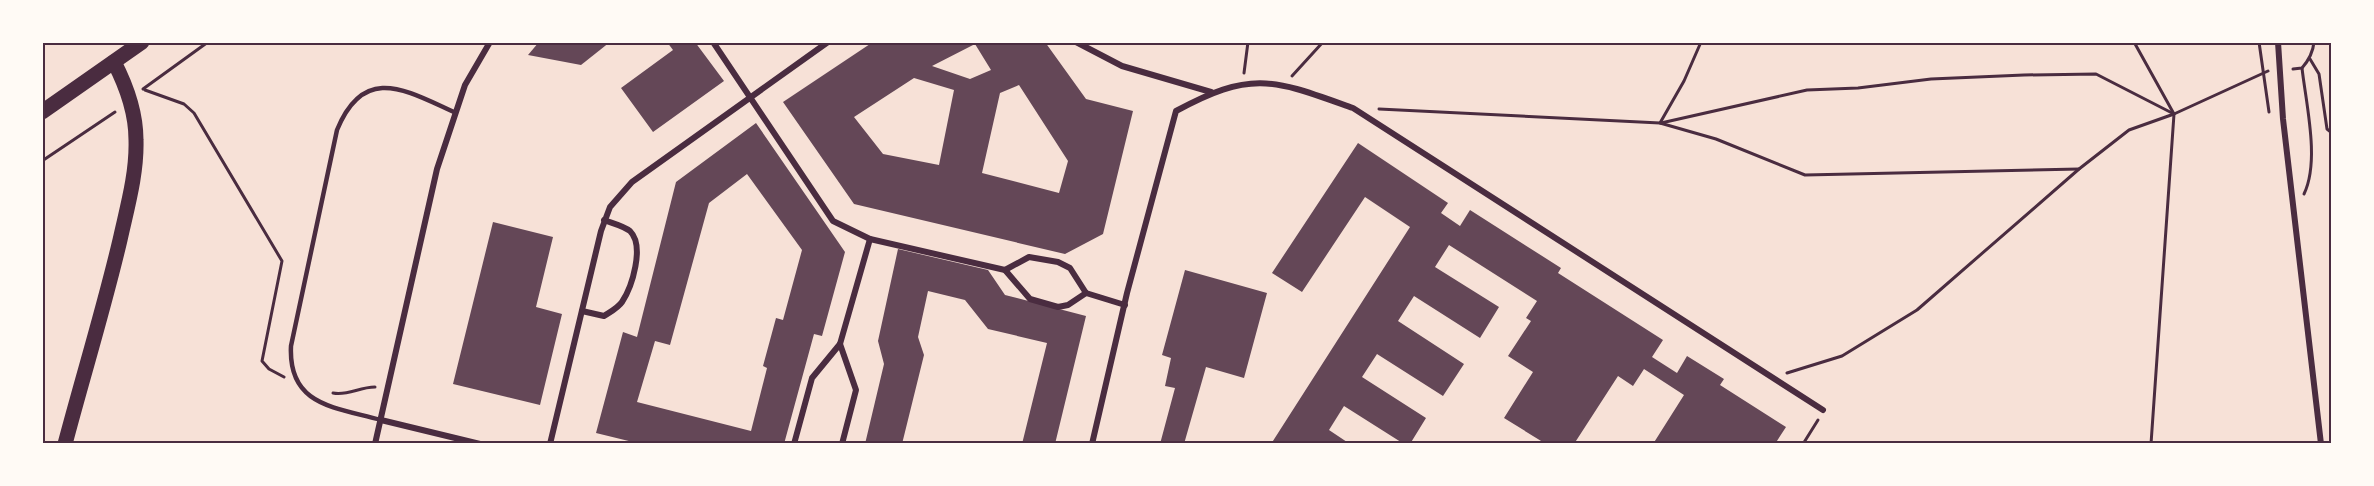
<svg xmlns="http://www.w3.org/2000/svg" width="2374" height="486" font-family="'Fira Sans',sans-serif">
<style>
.building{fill:#644757;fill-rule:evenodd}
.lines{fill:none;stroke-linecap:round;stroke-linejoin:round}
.path{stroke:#4a2c40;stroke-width:3}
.service{stroke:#4a2c40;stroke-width:4.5}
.minor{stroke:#4a2c40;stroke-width:6}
.primary{stroke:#4a2c40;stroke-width:15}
.neatline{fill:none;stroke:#4a2c40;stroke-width:2}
</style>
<rect width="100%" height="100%" fill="#f7e1d7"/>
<g class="building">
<path d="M 539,42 L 610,42 L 581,65 L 528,55 Z"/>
<path d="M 667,42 L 695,42 L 724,81 L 653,132 L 621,88 L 673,50 Z"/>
<path d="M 873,42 L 1045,42 L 1086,99 L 1133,111 L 1103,234 L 1065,254 L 854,204 L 783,102 ZM 975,44 L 991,70 L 970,79 L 932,66 ZM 914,78 L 954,90 L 939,165 L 883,154 L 854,117 ZM 1019,85 L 1068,161 L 1059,193 L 982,173 L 1000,93 Z"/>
<path d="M 756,123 L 845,252 L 822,336 L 814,334 L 784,444 L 641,444 L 596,433 L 623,332 L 637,337 L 676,182 ZM 747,174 L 802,250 L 783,320 L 776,318 L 763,366 L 767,368 L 751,431 L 637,402 L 655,341 L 670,345 L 709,203 Z"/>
<path d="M 1358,143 L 1448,203 L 1441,213 L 1460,226 L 1470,210 L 1561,268 L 1558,273 L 1663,340 L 1652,357 L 1677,373 L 1687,356 L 1724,379 L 1720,385 L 1786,427 L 1775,444 L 1653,444 L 1684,395 L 1644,369 L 1633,386 L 1618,376 L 1574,444 L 1546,444 L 1504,418 L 1533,372 L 1508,356 L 1531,321 L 1526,318 L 1537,301 L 1449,245 L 1435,267 L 1499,307 L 1480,338 L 1414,296 L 1398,321 L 1464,364 L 1443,396 L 1377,354 L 1362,377 L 1426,418 L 1410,444 L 1404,444 L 1344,406 L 1329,430 L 1350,444 L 1271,444 L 1410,227 L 1365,197 L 1302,292 L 1272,273 Z"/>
<path d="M 493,222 L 553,237 L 536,307 L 562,314 L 540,405 L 453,384 Z"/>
<path d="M 898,249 L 988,270 L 1005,295 L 1086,316 L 1055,444 L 1022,444 L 1047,343 L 988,329 L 965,300 L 928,291 L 918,337 L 924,355 L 902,444 L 865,444 L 884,364 L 878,341 Z"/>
<path d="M 1185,270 L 1267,293 L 1244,378 L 1206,367 L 1184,444 L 1160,444 L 1175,388 L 1165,386 L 1171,358 L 1162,355 Z"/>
</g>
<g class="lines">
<g class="path">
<path d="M 2134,42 L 2174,114 L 2151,444"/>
<path d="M 2259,42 L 2269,112"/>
<path d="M 2310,59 L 2319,74 L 2327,129 L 2332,133"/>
<path d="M 2302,68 C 2306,104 2320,161 2304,194"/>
<path d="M 2293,69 L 2302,68 C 2309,60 2313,53 2314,42"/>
<path d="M 1244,73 L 1248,42"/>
<path d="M 1292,76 L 1323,42"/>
<path d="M 143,89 L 208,42"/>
<path d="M 145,90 L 184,104 L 194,113 L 282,261 L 262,361 L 269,369 L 284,377"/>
<path d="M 1379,109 L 1660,123 L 1716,139 L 1805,175 L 2079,169"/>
<path d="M 1660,123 L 1684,81 L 1701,42"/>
<path d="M 1661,123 L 1807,90 L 1858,88 L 1931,79 L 2024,75 L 2096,74 L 2174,114"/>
<path d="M 42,161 L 115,112"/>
<path d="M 1787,373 L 1842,356 L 1917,310 L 2079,169 L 2129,130 L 2174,114 L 2268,71"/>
<path d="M 333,393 C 348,396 359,387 375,387"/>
<path d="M 1803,444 L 1818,420"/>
</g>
<path class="service" d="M 381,420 C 335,407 288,406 291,346 L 337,130 C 364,64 405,90 454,112"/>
<g class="minor">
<path d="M 713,42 L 833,221 L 870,239 L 1005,270 L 1030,299 L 1058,307 L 1068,305 L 1086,293"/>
<path d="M 1076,42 L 1122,66 L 1211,92"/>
<path d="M 2278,42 L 2283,119 L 2321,444"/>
<path d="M 1005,270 L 1029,257 L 1058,262 L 1070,268 L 1086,293 L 1125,305"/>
<path d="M 582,311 L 604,316 C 610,312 618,308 622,302 C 632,287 645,246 630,231 C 624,226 612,223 604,220"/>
<path d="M 840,344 L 856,390 L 842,444"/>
<path d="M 381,420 L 480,444"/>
<path d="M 375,444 L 437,169 L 465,85 L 490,42"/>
<path d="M 550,444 L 601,231 L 610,207 L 632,182 L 828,42"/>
<path d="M 794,444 L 812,378 L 840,344 L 870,239"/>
<path d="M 1092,444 L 1127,293 L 1176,111 C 1253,69 1274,80 1353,108 L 1823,410"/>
</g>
<g class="primary">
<path d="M 42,112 L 142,42"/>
<path d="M 65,444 C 83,376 104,308 120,240 C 127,208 137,174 136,140 C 136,112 127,87 114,62"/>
</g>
</g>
<rect width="2374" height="486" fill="none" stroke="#fffaf5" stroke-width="87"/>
<rect x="44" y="44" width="2286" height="398" class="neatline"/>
</svg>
